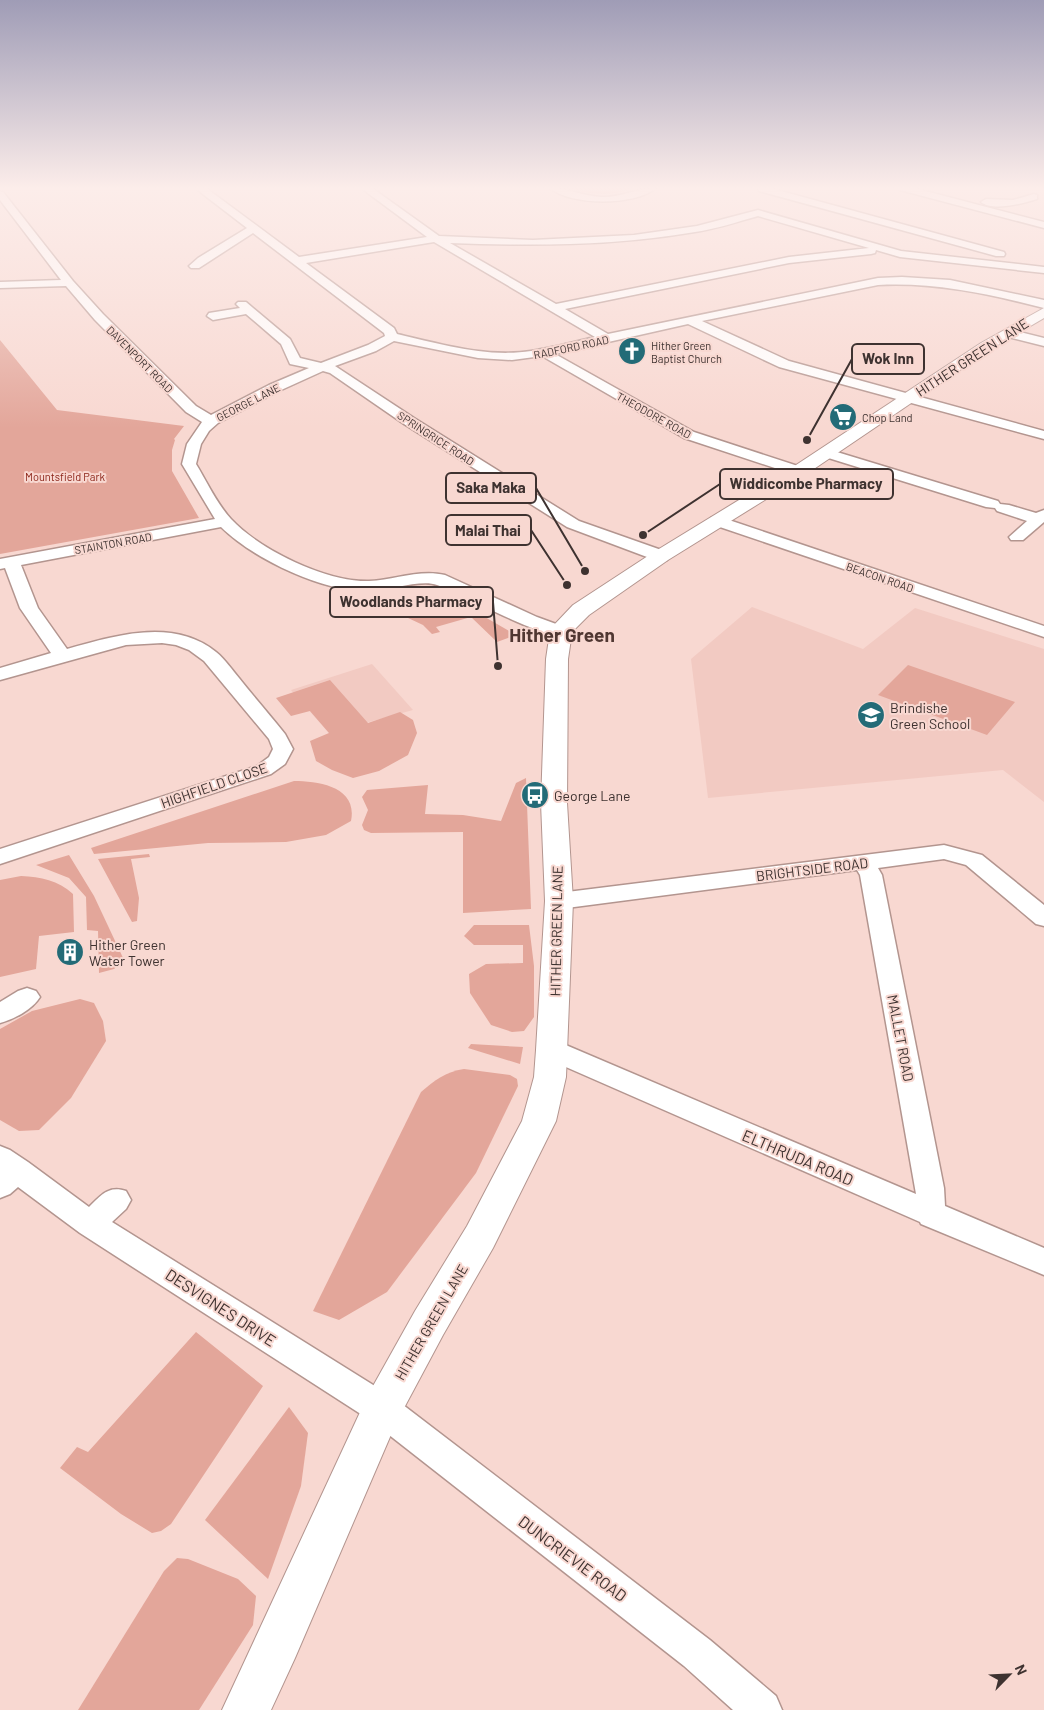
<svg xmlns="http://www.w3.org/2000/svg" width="1044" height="1710" font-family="Barlow,sans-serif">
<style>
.built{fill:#f2cac2}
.green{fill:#e3a69a}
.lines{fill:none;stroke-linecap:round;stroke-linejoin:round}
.minor-casing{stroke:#b3958f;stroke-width:3}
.tertiary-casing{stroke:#b3958f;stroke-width:2}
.minor{fill:#fff;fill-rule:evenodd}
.tertiary{fill:#fff;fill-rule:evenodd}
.labels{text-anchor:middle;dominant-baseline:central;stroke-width:4;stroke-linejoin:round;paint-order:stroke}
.far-poi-label{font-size:11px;fill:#3e3230;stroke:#f8d8d1;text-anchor:start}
.far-street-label{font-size:11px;fill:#3e3230;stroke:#f8d8d1}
.far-park-label{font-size:11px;fill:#871d11;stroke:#f8d8d1}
.street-label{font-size:14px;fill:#3e3230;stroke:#f8d8d1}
.poi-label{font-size:14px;fill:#3e3230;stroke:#f8d8d1;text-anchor:start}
.near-street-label{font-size:16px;fill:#3e3230;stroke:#f8d8d1}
.district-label{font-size:19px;font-weight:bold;fill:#503732;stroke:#f8d8d1}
.leader{fill:none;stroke:#3e3230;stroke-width:2}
.callout-dot{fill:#3e3230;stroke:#f8d8d1;stroke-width:2}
.callout{fill:#f8d8d1;stroke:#3e3230;stroke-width:2}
.callout-label{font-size:15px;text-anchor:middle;font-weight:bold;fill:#3e3230}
</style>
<rect width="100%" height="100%" fill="#f8d8d1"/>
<g class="built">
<path d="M 752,607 L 863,649 L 915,608 L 1044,649 L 1044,802 L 1003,770 L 708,798 L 691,659 Z"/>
<path d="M 372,664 L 413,710 L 329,733 L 291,690 Z"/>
</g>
<g class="green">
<path d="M 569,188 L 633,188 C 611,197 592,195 569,188 Z"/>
<path d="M 0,340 L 57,410 L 184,426 L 174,439 L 175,440 L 172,450 L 172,471 L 199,518 L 0,554 Z"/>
<path d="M 424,590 L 438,592 L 452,598 L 516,635 L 497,642 L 471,617 L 436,627 L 440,632 L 432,634 L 423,625 L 391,610 L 400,604 L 393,602 L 382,608 L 370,603 L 375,598 Z"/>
<path d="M 908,665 L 1015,702 L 987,735 L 878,695 Z"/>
<path d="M 330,680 L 368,723 L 400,712 L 413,720 L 417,733 L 408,755 L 379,771 L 353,778 L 332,770 L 316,761 L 310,741 L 329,733 L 310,711 L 291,716 L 276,698 Z"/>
<path d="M 526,778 L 531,909 L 463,913 L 463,832 L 371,833 L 364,830 L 362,825 L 368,810 L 362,797 L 367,790 L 428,785 L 425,814 L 463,815 L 501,821 L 516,783 Z"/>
<path d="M 294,781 C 319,781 358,787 351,821 L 326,835 L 286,842 L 208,843 L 94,854 L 91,848 Z"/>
<path d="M 149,854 L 150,857 L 131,859 L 139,898 L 137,921 L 132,922 L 98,859 Z"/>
<path d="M 69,855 L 94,896 L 124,960 L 114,969 L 99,973 L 98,931 L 87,930 L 86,897 L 69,878 L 36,865 Z"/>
<path d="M 21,876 C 41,877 58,880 73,894 L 74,932 L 39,936 L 36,969 L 0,977 L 0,880 Z"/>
<path d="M 474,925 L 529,925 L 534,966 L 534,1017 L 524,1031 L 512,1032 L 491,1025 L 470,993 L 469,974 L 486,964 L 523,963 L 523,945 L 474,945 L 464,936 Z"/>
<path d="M 80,999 L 94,1003 L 103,1021 L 106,1041 L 71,1098 L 39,1130 L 19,1131 L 0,1120 L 0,1029 L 32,1011 Z"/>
<path d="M 471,1044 L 523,1047 L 520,1064 L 468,1048 Z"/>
<path d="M 464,1069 L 510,1075 L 517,1079 L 518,1086 L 476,1173 L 387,1292 L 339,1320 L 313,1311 L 421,1092 C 435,1080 445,1072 464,1069 Z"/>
<path d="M 196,1332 L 263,1386 L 171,1524 L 161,1531 L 152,1533 L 121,1514 L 60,1468 L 77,1447 L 88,1452 Z"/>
<path d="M 289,1407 L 308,1433 L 301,1486 L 268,1579 L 205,1520 Z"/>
<path d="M 177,1558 L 188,1559 L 238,1579 L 256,1596 L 253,1625 L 199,1710 L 78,1710 L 164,1571 Z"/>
</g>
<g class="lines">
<g class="minor-casing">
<g id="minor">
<path d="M 195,188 L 206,188 L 299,257 L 427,237 L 361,188 L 372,188 L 439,236 L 533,240 L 634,235 L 697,226 L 758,210 L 901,251 L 1044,267 L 1044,273 L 900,257 L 876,250 L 875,253 L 871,254 L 789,263 L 565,309 L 608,334 L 878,278 L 902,277 L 950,280 L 1044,300 L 1044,308 C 989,294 935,282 878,285 L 702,321 L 789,361 L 1044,431 L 1044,439 L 779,367 L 688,324 L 555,354 L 694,432 L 804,468 L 807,471 L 804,474 L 799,476 L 684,438 L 542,356 L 512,360 L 478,358 L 394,341 L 376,351 L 335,366 L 414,418 L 579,521 L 667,552 L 669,556 L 667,560 L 655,560 L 567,527 L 404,424 L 330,373 L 323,371 L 279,391 L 218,423 L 209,431 L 201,444 L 196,464 C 207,482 217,504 231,519 C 260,550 326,582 369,581 C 394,580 420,569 445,575 L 537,617 L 567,628 L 570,632 L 567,636 C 545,641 463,594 437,585 C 422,579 390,590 373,591 C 326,594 255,560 221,527 L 21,565 L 38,608 L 67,649 C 114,636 173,617 216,652 C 225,659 232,670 239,678 C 254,697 270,715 285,734 L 293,749 L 285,764 L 271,774 L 0,864 L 0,849 L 257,766 L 269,757 L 273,749 L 269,739 L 204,661 L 189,650 L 176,645 L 162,643 L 126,645 L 0,680 L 0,668 L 51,653 L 20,608 L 5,568 L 0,569 L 0,559 L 215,519 L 182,464 L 187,444 L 202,422 L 186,412 L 95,320 L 66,286 L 0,288 L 0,282 L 61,280 L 0,200 L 0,191 L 3,192 L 73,281 L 103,314 L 196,406 L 211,415 L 269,385 L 309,368 L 290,364 L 281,344 L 246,314 L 213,320 L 207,316 L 209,313 L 240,308 L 236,304 L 238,302 L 246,302 L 290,339 L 300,358 L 321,363 L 368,345 L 385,336 L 384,333 L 253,233 L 199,268 L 191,268 L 189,266 L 198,258 L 247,228 ZM 758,216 L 869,248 L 789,257 L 556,304 L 450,243 C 533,246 613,246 695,232 C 716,229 737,222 758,216 ZM 434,242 L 595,337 C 574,342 552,348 531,351 C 486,358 441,344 397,334 L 394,328 L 306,263 Z"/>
<path d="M 550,188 C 568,188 583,196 601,197 C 620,198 637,188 656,188 C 634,206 572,206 550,188 Z"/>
<path d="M 758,188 L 770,188 L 1004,252 L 1005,254 L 1004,256 L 996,256 L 759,191 Z"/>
<path d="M 898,188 L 914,188 L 1044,222 L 1044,228 L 900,190 Z"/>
<path d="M 1034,194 L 1037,195 L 1037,199 C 1024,203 993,212 981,202 L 986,199 L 1013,200 Z"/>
<path d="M 1008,329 L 1044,338 L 1044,346 L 1004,336 L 1002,333 Z"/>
<path d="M 827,449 L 998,501 L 1000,504 L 1009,505 L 1036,513 L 1044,510 L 1044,522 L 1023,540 L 1011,540 L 1009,537 L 1027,521 L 997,511 L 995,508 L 986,507 L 822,456 L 820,453 L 822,450 Z"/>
<path d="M 717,516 L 1044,626 L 1044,637 L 711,524 L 709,521 L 711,518 Z"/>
<path d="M 944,845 L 982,855 L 1044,905 L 1044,926 L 1036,924 L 966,865 L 944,859 L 878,868 L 882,875 L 944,1188 L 945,1206 L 1044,1248 L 1044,1275 L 921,1224 L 920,1222 L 543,1057 L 539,1050 L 543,1043 L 552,1040 L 561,1043 L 916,1194 L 860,875 L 857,870 L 559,909 L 551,907 L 547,901 L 551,895 L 559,893 Z"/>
<path d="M 27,988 L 36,991 L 40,997 C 32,1010 14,1019 0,1023 L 0,1002 L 18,991 Z"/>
<path d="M 0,1146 L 10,1150 L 28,1162 L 89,1207 C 101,1195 109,1185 126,1191 L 131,1200 L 126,1209 L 112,1222 L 394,1398 L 710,1640 L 776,1696 L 782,1710 L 733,1710 L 684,1666 L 370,1420 L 80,1233 L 18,1187 L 10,1194 L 0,1198 Z"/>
</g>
</g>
<g class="tertiary-casing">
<path id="tertiary" d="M 1044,308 L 1044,318 L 991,349 L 805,475 L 668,560 L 589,615 L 572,632 L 568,659 L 567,803 L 573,901 L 566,1077 L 556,1121 L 493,1248 L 443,1335 L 396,1423 L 295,1658 L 271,1710 L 222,1710 L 368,1395 L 415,1311 L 467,1226 L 522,1121 L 534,1077 L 536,1050 L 545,901 L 541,803 L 546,659 L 550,632 L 554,625 L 573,605 L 654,552 L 793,467 L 981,343 Z"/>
</g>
<use href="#minor" class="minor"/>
<use href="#tertiary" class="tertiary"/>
</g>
<linearGradient id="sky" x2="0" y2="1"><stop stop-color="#9f9cb6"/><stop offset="0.44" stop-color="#fcedea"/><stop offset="1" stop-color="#fcedea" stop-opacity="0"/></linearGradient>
<rect width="1044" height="428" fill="url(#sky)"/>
<defs>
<g id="church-disc" transform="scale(1.4375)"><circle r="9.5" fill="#236b77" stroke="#f8d8d1"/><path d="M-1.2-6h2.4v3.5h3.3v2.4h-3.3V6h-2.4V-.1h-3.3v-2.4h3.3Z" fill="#fff"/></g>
<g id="supermarket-disc" transform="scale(1.4375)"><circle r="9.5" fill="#236b77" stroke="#f8d8d1"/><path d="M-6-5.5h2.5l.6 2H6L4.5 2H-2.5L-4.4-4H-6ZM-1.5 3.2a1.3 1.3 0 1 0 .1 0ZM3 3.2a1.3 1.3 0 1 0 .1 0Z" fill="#fff"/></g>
<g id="school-disc" transform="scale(1.4375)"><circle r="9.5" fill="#236b77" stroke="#f8d8d1"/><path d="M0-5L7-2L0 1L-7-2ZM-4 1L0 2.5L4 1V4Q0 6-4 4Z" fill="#fff"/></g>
<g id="bus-disc" transform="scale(1.4375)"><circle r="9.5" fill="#236b77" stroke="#f8d8d1"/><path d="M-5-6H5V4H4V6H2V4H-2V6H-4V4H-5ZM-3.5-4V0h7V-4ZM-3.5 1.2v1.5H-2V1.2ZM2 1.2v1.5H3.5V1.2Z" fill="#fff"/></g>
<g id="building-disc" transform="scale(1.4375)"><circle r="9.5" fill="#236b77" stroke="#f8d8d1"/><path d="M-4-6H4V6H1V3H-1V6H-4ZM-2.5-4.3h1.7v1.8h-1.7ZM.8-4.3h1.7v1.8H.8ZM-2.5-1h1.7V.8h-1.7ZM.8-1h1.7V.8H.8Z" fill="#fff"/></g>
</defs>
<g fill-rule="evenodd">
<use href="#church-disc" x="632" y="351"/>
<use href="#supermarket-disc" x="843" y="417"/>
<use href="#school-disc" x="871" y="715"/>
<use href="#bus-disc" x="535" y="795"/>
<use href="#building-disc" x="70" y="952"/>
</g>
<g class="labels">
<g class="far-poi-label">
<text x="651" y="345">Hither Green<tspan x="651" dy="13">Baptist Church</tspan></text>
<text x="862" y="417">Chop Land</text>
</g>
<g class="far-street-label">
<text transform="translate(571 347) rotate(-12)">RADFORD ROAD</text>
<text transform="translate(140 359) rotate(45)">DAVENPORT ROAD</text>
<text transform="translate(248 402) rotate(-27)">GEORGE LANE</text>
<text transform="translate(654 415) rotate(29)">THEODORE ROAD</text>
<text transform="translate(436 438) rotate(33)">SPRINGRICE ROAD</text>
<text transform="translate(113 543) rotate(-10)">STAINTON ROAD</text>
<text transform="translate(880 577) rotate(19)">BEACON ROAD</text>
</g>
<g class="far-park-label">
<text x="65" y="476">Mountsfield Park</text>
</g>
<g class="street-label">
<text transform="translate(972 357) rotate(-33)">HITHER GREEN LANE</text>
<text transform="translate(214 785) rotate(-19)">HIGHFIELD CLOSE</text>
<text transform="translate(812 869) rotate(-7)">BRIGHTSIDE ROAD</text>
<text transform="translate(556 931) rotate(-89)">HITHER GREEN LANE</text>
<text transform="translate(901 1038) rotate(79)">MALLET ROAD</text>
<text transform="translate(431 1322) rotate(-60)">HITHER GREEN LANE</text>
</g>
<g class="poi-label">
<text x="890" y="707">Brindishe<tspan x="890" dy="16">Green School</tspan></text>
<text x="554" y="795">George Lane</text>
<text x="89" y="944">Hither Green<tspan x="89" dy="16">Water Tower</tspan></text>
</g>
<g class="near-street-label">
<text transform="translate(798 1157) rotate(23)">ELTHRUDA ROAD</text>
<text transform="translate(221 1307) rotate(33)">DESVIGNES DRIVE</text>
<text transform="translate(573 1558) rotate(37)">DUNCRIEVIE ROAD</text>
</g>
<g class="district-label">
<text x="562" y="634">Hither Green</text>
</g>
</g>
<path class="leader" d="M807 440L852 359M643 535L720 484M585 571L536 488M567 585L531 530M498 666L493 602"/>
<g class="callout-dot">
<circle cx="807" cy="440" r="5"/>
<circle cx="643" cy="535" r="5"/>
<circle cx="585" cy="571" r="5"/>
<circle cx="567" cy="585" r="5"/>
<circle cx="498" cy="666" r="5"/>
</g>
<g class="callout">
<rect x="852" y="344" width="72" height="30" rx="5"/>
<rect x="720" y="469" width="173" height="30" rx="5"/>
<rect x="446" y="473" width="90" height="30" rx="5"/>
<rect x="446" y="515" width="85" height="30" rx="5"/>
<rect x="330" y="587" width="163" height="30" rx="5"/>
</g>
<g class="callout-label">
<text x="888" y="364">Wok Inn</text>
<text x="806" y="489">Widdicombe Pharmacy</text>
<text x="491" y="493">Saka Maka</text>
<text x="488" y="536">Malai Thai</text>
<text x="411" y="607">Woodlands Pharmacy</text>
</g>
<g transform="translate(1009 1675) rotate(66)" stroke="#f8d8d1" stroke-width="4" paint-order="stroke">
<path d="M0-4L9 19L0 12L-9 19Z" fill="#3e3230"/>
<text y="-8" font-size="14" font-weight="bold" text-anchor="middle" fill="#3e3230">N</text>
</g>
</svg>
